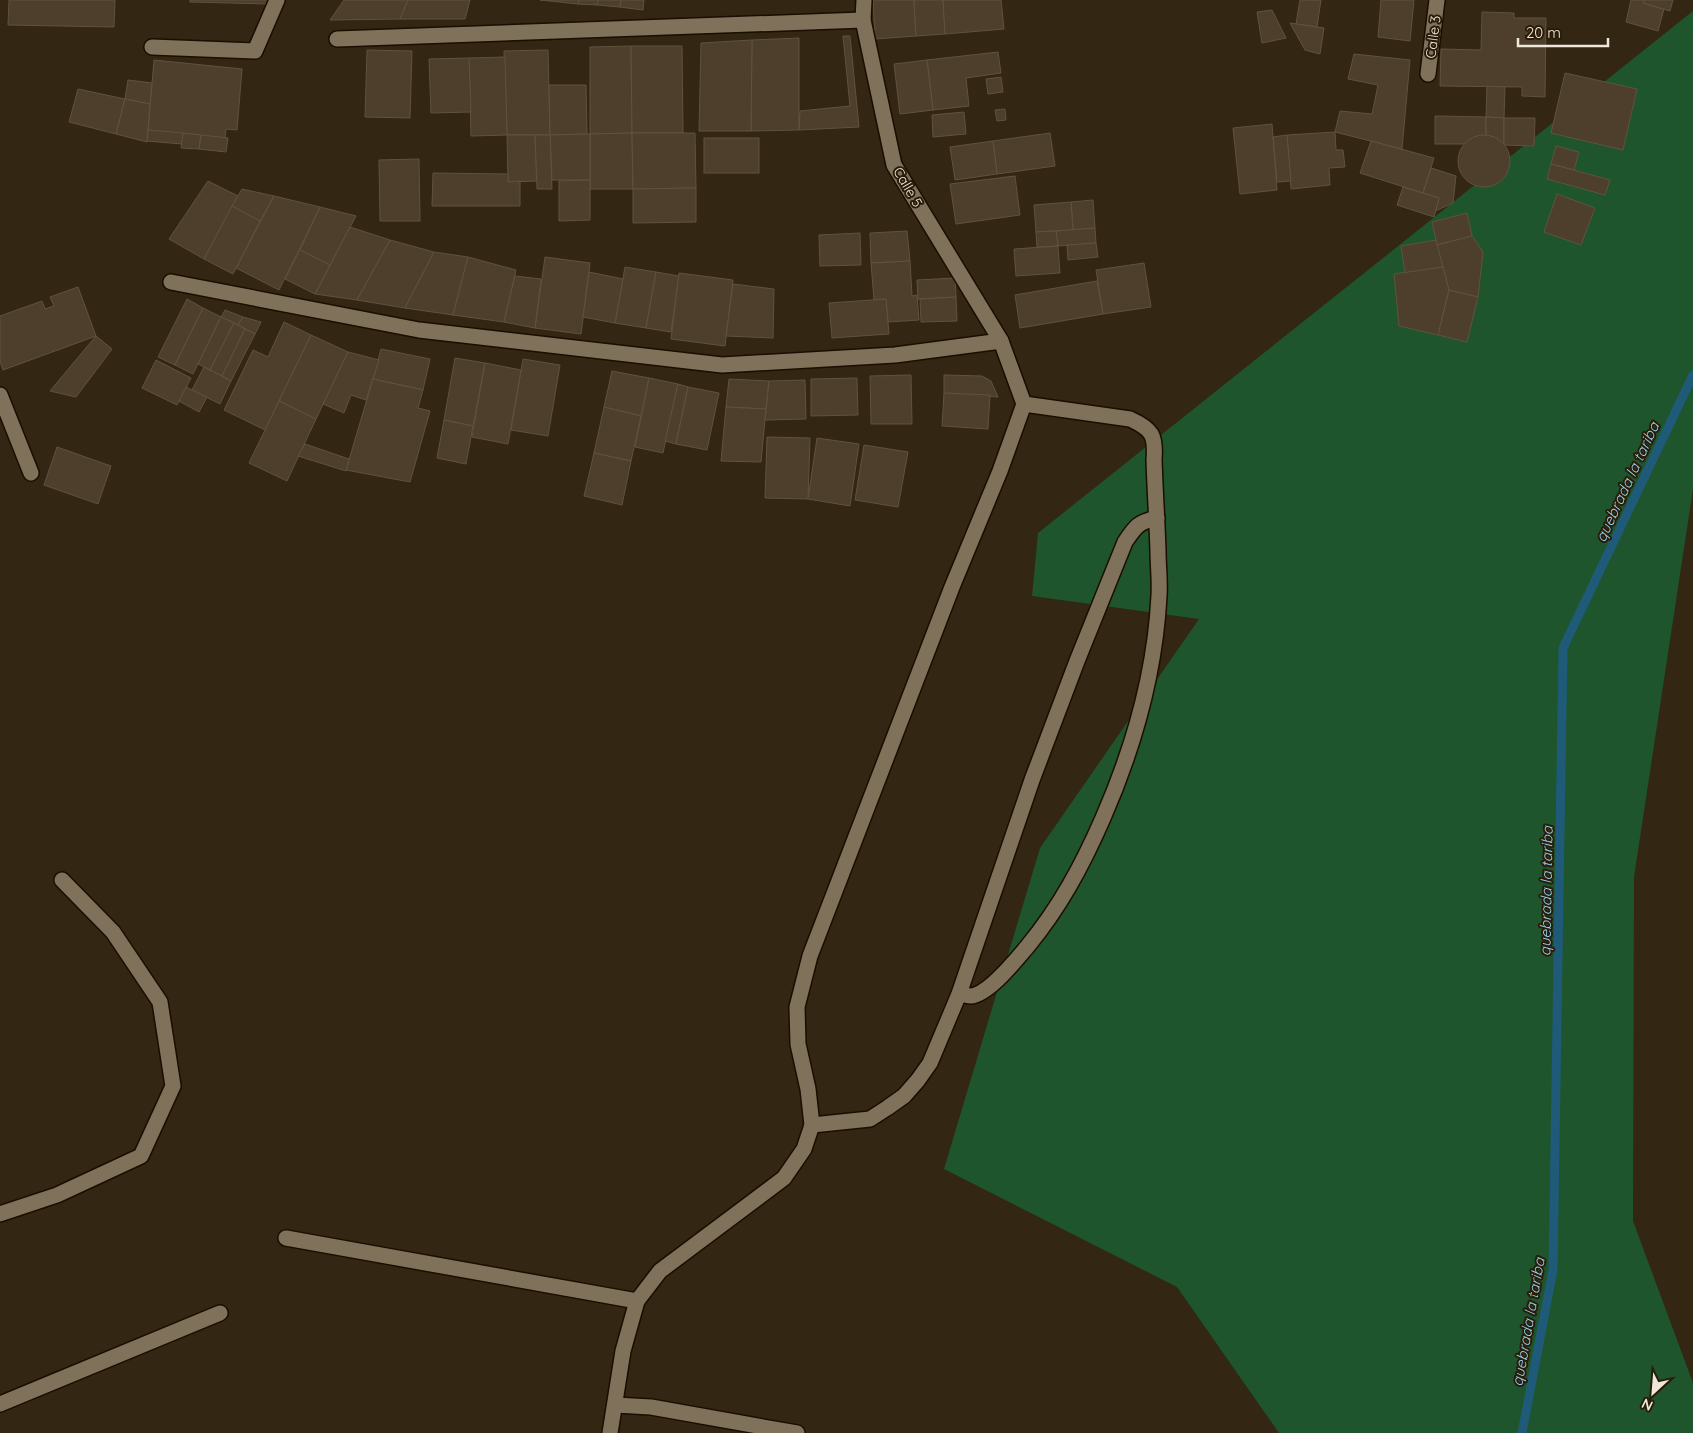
<svg xmlns="http://www.w3.org/2000/svg" width="1693" height="1433" font-family="Quicksand,sans-serif">
<style>
.green{fill:#1e552c}
.lines{fill:none;stroke-linecap:round;stroke-linejoin:round}
.stream{stroke:#1f5b78;stroke-width:9}
.building{fill:#4d3f2b;stroke:#61523e}
.minor-casing{stroke:#1a0e00;stroke-width:18}
.minor{stroke:#80715b;stroke-width:15}
.labels{text-anchor:middle;dominant-baseline:central;stroke-width:4;stroke-linejoin:round;paint-order:stroke}
.street-label{font-size:14px;fill:#f0e7db;stroke:#291c09}
.water-label{font-size:15px;font-style:italic;fill:#96d1f2;stroke:#291c09}
</style>
<rect width="100%" height="100%" fill="#332613"/>
<path class="green" d="M 1693,11 L 1693,489 L 1634,877 L 1633,1221 L 1693,1383 L 1693,1433 L 1279,1433 L 1177,1287 L 944,1169 L 1040,848 L 1199,619 L 1032,596 L 1038,533 Z"/>
<g class="lines">
<path class="stream" d="M 1522,1433 L 1553,1270 L 1563,648 L 1693,375"/>
</g>
<g class="building">
<path d="M 9,0 L 115,0 L 114,27 L 8,25 Z"/>
<path d="M 190,0 L 269,0 L 269,4 L 190,2 Z"/>
<path d="M 344,0 L 408,0 L 400,19 L 330,20 Z"/>
<path d="M 408,0 L 470,0 L 465,19 L 400,19 Z"/>
<path d="M 540,0 L 579,0 L 578,4 Z"/>
<path d="M 579,0 L 598,0 L 597,5 L 578,4 Z"/>
<path d="M 598,0 L 621,0 L 620,7 L 597,5 Z"/>
<path d="M 621,0 L 644,0 L 643,10 L 620,7 Z"/>
<path d="M 873,0 L 914,0 L 916,36 L 875,39 Z"/>
<path d="M 914,0 L 943,0 L 945,34 L 916,36 Z"/>
<path d="M 943,0 L 1001,0 L 1004,29 L 945,34 Z"/>
<path d="M 1300,0 L 1321,0 L 1317,27 L 1296,24 Z"/>
<path d="M 1381,0 L 1414,0 L 1410,41 L 1378,37 Z"/>
<path d="M 1631,0 L 1644,0 L 1643,3 L 1664,9 L 1658,31 L 1626,22 Z"/>
<path d="M 1644,0 L 1673,0 L 1670,11 L 1643,3 Z"/>
<path d="M 1272,10 L 1286,38 L 1262,43 L 1257,12 Z"/>
<path d="M 1482,12 L 1514,13 L 1514,18 L 1546,18 L 1545,97 L 1522,96 L 1522,87 L 1440,86 L 1441,49 L 1481,50 Z"/>
<path d="M 1290,23 L 1324,28 L 1320,54 L 1305,50 Z"/>
<path d="M 843,36 L 850,36 L 859,127 L 799,130 L 800,111 L 850,106 Z"/>
<path d="M 799,38 L 799,130 L 751,131 L 752,40 Z"/>
<path d="M 752,40 L 751,131 L 699,131 L 701,43 Z"/>
<path d="M 631,46 L 632,133 L 590,134 L 590,47 Z"/>
<path d="M 631,46 L 682,46 L 683,133 L 632,133 Z"/>
<path d="M 367,50 L 412,51 L 410,118 L 365,117 Z"/>
<path d="M 548,50 L 550,135 L 507,135 L 504,51 Z"/>
<path d="M 998,52 L 1001,73 L 966,78 L 969,106 L 933,110 L 927,60 Z"/>
<path d="M 1354,54 L 1410,60 L 1402,149 L 1335,132 L 1340,111 L 1372,114 L 1378,85 L 1348,79 Z"/>
<path d="M 505,57 L 507,135 L 471,136 L 469,58 Z"/>
<path d="M 469,58 L 471,112 L 431,113 L 429,59 Z"/>
<path d="M 154,60 L 242,69 L 237,130 L 226,129 L 225,138 L 148,130 Z"/>
<path d="M 927,60 L 933,110 L 900,114 L 894,64 Z"/>
<path d="M 1565,73 L 1637,89 L 1623,150 L 1551,133 Z"/>
<path d="M 1001,77 L 1003,92 L 988,94 L 986,79 Z"/>
<path d="M 128,80 L 152,83 L 150,104 L 125,99 Z"/>
<path d="M 549,85 L 586,85 L 587,134 L 550,135 Z"/>
<path d="M 1487,86 L 1505,87 L 1504,118 L 1486,117 Z"/>
<path d="M 78,89 L 125,99 L 116,134 L 69,122 Z"/>
<path d="M 125,99 L 150,104 L 147,142 L 116,134 Z"/>
<path d="M 1005,109 L 1006,120 L 997,121 L 995,110 Z"/>
<path d="M 964,112 L 966,134 L 933,137 L 932,115 Z"/>
<path d="M 1435,116 L 1486,117 L 1486,136 L 1471,139 L 1465,144 L 1435,144 Z"/>
<path d="M 1486,117 L 1504,118 L 1504,145 L 1492,137 L 1486,136 Z"/>
<path d="M 1504,118 L 1535,118 L 1534,146 L 1504,145 Z"/>
<path d="M 1272,124 L 1277,190 L 1240,194 L 1233,128 Z"/>
<path d="M 148,130 L 183,133 L 182,144 L 147,141 Z"/>
<path d="M 1335,132 L 1336,150 L 1343,150 L 1345,167 L 1329,168 L 1330,185 L 1291,189 L 1287,135 Z"/>
<path d="M 183,133 L 201,135 L 199,149 L 181,148 Z"/>
<path d="M 632,133 L 633,189 L 590,189 L 590,134 Z"/>
<path d="M 632,133 L 695,133 L 696,188 L 633,189 Z"/>
<path d="M 1050,133 L 1055,166 L 997,174 L 993,141 Z"/>
<path d="M 587,134 L 590,134 L 590,180 L 552,180 L 550,135 Z"/>
<path d="M 201,135 L 228,138 L 226,152 L 199,149 Z"/>
<path d="M 507,135 L 535,135 L 537,181 L 508,182 Z"/>
<path d="M 535,135 L 550,135 L 552,189 L 537,189 Z"/>
<path d="M 1287,135 L 1291,181 L 1277,182 L 1273,137 Z"/>
<circle cx="1484" cy="161" r="26"/>
<rect x="704" y="138" width="55" height="35"/>
<path d="M 993,141 L 997,174 L 955,180 L 950,147 Z"/>
<path d="M 1371,141 L 1434,158 L 1423,193 L 1360,173 Z"/>
<path d="M 1556,146 L 1579,152 L 1574,170 L 1551,164 Z"/>
<path d="M 419,159 L 420,221 L 380,221 L 379,160 Z"/>
<path d="M 1551,164 L 1610,180 L 1605,195 L 1547,179 Z"/>
<path d="M 1431,168 L 1456,176 L 1453,203 L 1435,211 L 1439,198 L 1423,193 Z"/>
<path d="M 433,173 L 508,174 L 508,182 L 520,181 L 520,206 L 432,206 Z"/>
<path d="M 1015,176 L 1020,215 L 956,224 L 950,184 Z"/>
<path d="M 590,180 L 590,220 L 559,221 L 559,181 Z"/>
<path d="M 208,181 L 238,196 L 204,259 L 169,239 Z"/>
<path d="M 1403,187 L 1439,198 L 1434,217 L 1397,205 Z"/>
<path d="M 696,188 L 696,222 L 633,223 L 633,189 Z"/>
<path d="M 242,189 L 274,196 L 260,221 L 232,206 Z"/>
<path d="M 1557,194 L 1595,208 L 1581,245 L 1544,232 Z"/>
<path d="M 274,196 L 320,207 L 279,290 L 236,268 Z"/>
<path d="M 1093,200 L 1095,228 L 1073,230 L 1071,202 Z"/>
<path d="M 1071,202 L 1073,230 L 1036,232 L 1034,205 Z"/>
<path d="M 232,206 L 260,221 L 233,274 L 204,259 Z"/>
<path d="M 320,207 L 356,216 L 330,265 L 300,250 Z"/>
<path d="M 1467,213 L 1472,236 L 1437,245 L 1432,222 Z"/>
<path d="M 350,227 L 390,240 L 357,300 L 315,294 Z"/>
<path d="M 1095,228 L 1096,243 L 1058,246 L 1056,231 Z"/>
<path d="M 907,231 L 910,261 L 871,263 L 870,233 Z"/>
<path d="M 1056,231 L 1058,246 L 1037,247 L 1036,232 Z"/>
<path d="M 860,233 L 861,265 L 820,266 L 819,235 Z"/>
<path d="M 1472,236 L 1483,252 L 1478,297 L 1449,290 L 1437,245 Z"/>
<path d="M 390,240 L 434,252 L 405,308 L 357,300 Z"/>
<path d="M 1436,240 L 1443,267 L 1405,273 L 1401,246 Z"/>
<path d="M 1096,243 L 1098,257 L 1068,260 L 1067,245 Z"/>
<path d="M 1058,246 L 1060,273 L 1016,276 L 1014,249 Z"/>
<path d="M 300,250 L 330,265 L 315,294 L 285,279 Z"/>
<path d="M 434,252 L 468,257 L 453,315 L 405,308 Z"/>
<path d="M 468,257 L 516,270 L 504,322 L 453,315 Z"/>
<path d="M 545,257 L 590,263 L 581,334 L 535,328 Z"/>
<path d="M 910,261 L 912,296 L 917,295 L 919,320 L 888,322 L 886,299 L 874,300 L 871,263 Z"/>
<path d="M 1144,263 L 1151,307 L 1103,314 L 1096,270 Z"/>
<path d="M 625,267 L 656,272 L 646,328 L 615,323 Z"/>
<path d="M 1443,267 L 1449,290 L 1438,335 L 1399,326 L 1394,274 Z"/>
<path d="M 589,272 L 623,279 L 615,323 L 583,317 Z"/>
<path d="M 656,272 L 679,276 L 671,332 L 646,328 Z"/>
<path d="M 679,273 L 733,280 L 725,346 L 671,339 Z"/>
<path d="M 515,276 L 541,279 L 535,328 L 504,322 Z"/>
<path d="M 955,278 L 956,297 L 918,299 L 917,280 Z"/>
<path d="M 1097,281 L 1103,314 L 1020,328 L 1015,295 Z"/>
<path d="M 733,284 L 774,289 L 773,338 L 726,336 Z"/>
<path d="M 78,287 L 96,336 L 3,370 L 0,361 L 0,316 L 42,301 L 45,309 L 54,306 L 50,297 Z"/>
<path d="M 1449,290 L 1478,297 L 1467,342 L 1438,335 Z"/>
<path d="M 956,297 L 957,321 L 921,322 L 920,299 Z"/>
<path d="M 187,299 L 203,308 L 175,365 L 158,357 Z"/>
<path d="M 886,299 L 889,334 L 832,338 L 829,303 Z"/>
<path d="M 203,308 L 221,317 L 193,374 L 175,365 Z"/>
<path d="M 225,310 L 243,317 L 238,325 L 221,317 Z"/>
<path d="M 221,317 L 234,323 L 210,370 L 198,364 Z"/>
<path d="M 243,317 L 261,322 L 255,334 L 238,325 Z"/>
<path d="M 284,322 L 311,335 L 265,430 L 224,410 L 253,350 L 268,357 Z"/>
<path d="M 234,323 L 245,329 L 222,376 L 210,370 Z"/>
<path d="M 245,329 L 255,334 L 231,381 L 222,376 Z"/>
<path d="M 311,335 L 348,352 L 316,419 L 279,401 Z"/>
<path d="M 96,336 L 112,349 L 76,397 L 50,391 Z"/>
<path d="M 381,349 L 430,359 L 423,390 L 373,379 Z"/>
<path d="M 348,352 L 379,360 L 366,400 L 351,395 L 344,413 L 323,404 Z"/>
<path d="M 455,358 L 485,363 L 473,426 L 444,420 Z"/>
<path d="M 523,359 L 560,365 L 548,436 L 511,430 Z"/>
<path d="M 156,360 L 191,378 L 177,405 L 142,388 Z"/>
<path d="M 485,363 L 521,370 L 508,444 L 472,437 Z"/>
<path d="M 204,367 L 231,381 L 220,404 L 192,390 Z"/>
<path d="M 612,371 L 649,378 L 641,416 L 604,407 Z"/>
<path d="M 911,375 L 912,424 L 871,424 L 870,376 Z"/>
<path d="M 944,375 L 982,376 L 991,381 L 998,397 L 944,393 Z"/>
<path d="M 649,378 L 678,384 L 663,453 L 635,447 Z"/>
<path d="M 857,378 L 858,415 L 811,416 L 811,379 Z"/>
<path d="M 373,379 L 423,390 L 418,408 L 430,411 L 410,482 L 346,470 Z"/>
<path d="M 729,379 L 769,381 L 766,409 L 726,407 Z"/>
<path d="M 805,380 L 806,419 L 765,420 L 769,381 Z"/>
<path d="M 678,384 L 688,387 L 676,444 L 665,441 Z"/>
<path d="M 186,387 L 207,397 L 199,412 L 179,401 Z"/>
<path d="M 688,387 L 719,393 L 707,450 L 676,444 Z"/>
<path d="M 944,393 L 990,395 L 988,429 L 942,426 Z"/>
<path d="M 279,401 L 316,419 L 287,481 L 249,463 Z"/>
<path d="M 604,407 L 641,416 L 631,461 L 594,453 Z"/>
<path d="M 726,407 L 766,409 L 761,462 L 721,461 Z"/>
<path d="M 444,420 L 473,426 L 466,464 L 437,458 Z"/>
<path d="M 767,437 L 810,438 L 808,499 L 765,498 Z"/>
<path d="M 817,438 L 859,444 L 850,506 L 808,499 Z"/>
<path d="M 305,444 L 349,459 L 346,471 L 298,456 Z"/>
<path d="M 864,445 L 908,452 L 898,507 L 855,500 Z"/>
<path d="M 57,447 L 111,466 L 98,504 L 44,485 Z"/>
<path d="M 594,453 L 631,461 L 622,505 L 584,496 Z"/>
</g>
<g class="lines">
<g class="minor-casing">
<g id="minor">
<path d="M 337,39 L 863,20"/>
<path d="M 152,47 L 255,51 L 277,0"/>
<path d="M 1428,74 L 1437,0"/>
<path d="M 171,282 L 419,330 L 722,365 L 895,355 L 1001,341"/>
<path d="M 0,395 L 31,473"/>
<path d="M 959,994 C 963,994 967,996 971,996 C 989,994 1015,961 1027,947 C 1060,907 1082,866 1103,818 C 1134,747 1155,673 1159,596 C 1160,581 1158,565 1158,551 C 1157,520 1155,490 1154,460 C 1156,435 1152,429 1130,419 L 1024,404"/>
<path d="M 812,1125 L 870,1119 L 887,1108 L 904,1096 L 918,1080 L 930,1063 L 959,994 L 1032,780 L 1077,661 L 1125,542 C 1135,527 1138,522 1157,518"/>
<path d="M 0,1214 L 57,1195 L 141,1156 L 173,1086 L 160,1002 L 113,932 L 62,880"/>
<path d="M 286,1238 L 637,1301"/>
<path d="M 0,1404 L 220,1313"/>
<path d="M 615,1405 L 651,1407 L 797,1433"/>
<path d="M 610,1433 L 623,1351 L 637,1301 L 660,1271 L 784,1178 L 804,1149 L 812,1125 L 808,1089 L 798,1044 L 797,1007 L 810,956 L 952,587 L 1000,471 L 1024,404 L 1001,341 L 894,165 L 863,20 L 864,0"/>
</g>
</g>
<use href="#minor" class="minor"/>
</g>
<g class="labels">
<g class="street-label">
<text transform="translate(1433 37) rotate(-83)">Calle 3</text>
<text transform="translate(908 187) rotate(60)">Calle 5</text>
</g>
<g class="water-label">
<text transform="translate(1627 482) rotate(-65)">quebrada la tariba</text>
<text transform="translate(1546 891) rotate(-89)">quebrada la tariba</text>
<text transform="translate(1528 1322) rotate(-80)">quebrada la tariba</text>
</g>
</g>
<g transform="translate(1653 1393) rotate(206)" stroke="#291c09" stroke-width="4" paint-order="stroke">
<path d="M0-4L9 19L0 12L-9 19Z" fill="#f0e7db"/>
<text y="-8" font-size="14" font-weight="bold" text-anchor="middle" fill="#f0e7db">N</text>
</g>
<path d="M1518 38v8h90v-8" fill="none" stroke="#f0e7db" stroke-width="2.5"/>
<text x="1526" y="38" font-size="15" fill="#f0e7db" stroke="#291c09" stroke-width="4" paint-order="stroke">20 m</text>
</svg>
